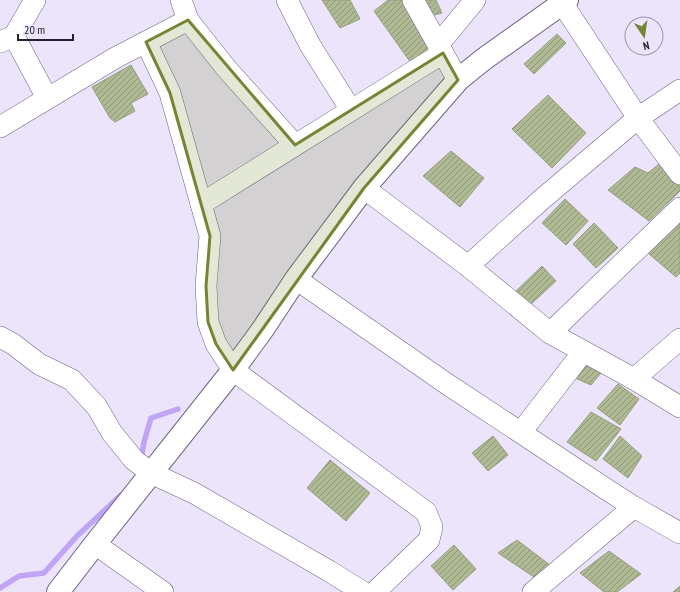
<svg xmlns="http://www.w3.org/2000/svg" width="680" height="592" font-family="'PT Sans Narrow',sans-serif">
<style>
.lines{fill:none;stroke-linecap:round;stroke-linejoin:round}
.stream{stroke:#c0a5f6;stroke-width:5.5}
.building{fill:url(#building-hatch);stroke:#969f7a}
.minor-casing{stroke:#6d6384;stroke-width:22}
.tertiary-casing{stroke:#6d6384;stroke-width:24}
.minor{stroke:#fff;stroke-width:21}
.tertiary{stroke:#fff;stroke-width:22}
.marked{fill:#758533;fill-opacity:0.2;stroke:#758533;stroke-width:3;stroke-linejoin:round}
</style>
<defs>
<pattern id="building-hatch" width="6" height="6" patternUnits="userSpaceOnUse"><rect width="6" height="6" fill="#afb993"/><path d="M-1 1l2-2M0 6l6-6M5 7l2-2" fill="none" stroke="#8e9678"/></pattern>
</defs>
<rect width="100%" height="100%" fill="#ebe4fb"/>
<g class="lines">
<g class="stream">
<path d="M 141,460 L 144,442 L 151,418 L 178,409"/>
<path d="M 0,588 L 19,576 L 44,573 L 77,536 L 121,495"/>
</g>
</g>
<g class="building">
<path d="M 322,0 L 350,0 L 360,19 L 340,28 Z"/>
<path d="M 388,0 L 402,0 L 435,49 L 411,63 L 374,11 Z"/>
<path d="M 421,0 L 436,0 L 442,13 L 430,16 Z"/>
<path d="M 557,34 L 566,43 L 534,74 L 524,64 Z"/>
<path d="M 131,65 L 148,94 L 131,103 L 135,111 L 115,122 L 110,118 L 92,87 Z"/>
<path d="M 548,95 L 586,133 L 552,168 L 512,129 Z"/>
<path d="M 451,151 L 484,178 L 460,207 L 423,176 Z"/>
<path d="M 664,160 L 680,179 L 680,191 L 649,221 L 608,190 L 635,167 L 648,173 Z"/>
<path d="M 565,199 L 588,221 L 566,245 L 542,223 Z"/>
<path d="M 680,220 L 680,273 L 676,277 L 648,253 Z"/>
<path d="M 594,223 L 618,248 L 596,268 L 573,244 Z"/>
<path d="M 542,266 L 556,281 L 530,305 L 516,291 Z"/>
<path d="M 588,364 L 601,373 L 591,385 L 575,378 Z"/>
<path d="M 618,384 L 639,399 L 620,425 L 597,408 Z"/>
<path d="M 591,412 L 621,429 L 596,461 L 567,442 Z"/>
<path d="M 493,436 L 508,455 L 488,471 L 472,453 Z"/>
<path d="M 620,436 L 642,456 L 628,478 L 603,459 Z"/>
<path d="M 330,460 L 370,493 L 346,521 L 307,488 Z"/>
<path d="M 517,540 L 550,565 L 534,577 L 498,553 Z"/>
<path d="M 454,545 L 476,569 L 453,590 L 431,566 Z"/>
<path d="M 609,551 L 641,574 L 617,592 L 604,592 L 580,573 Z"/>
<path d="M 680,586 L 680,592 L 673,592 Z"/>
</g>
<g class="lines">
<g class="minor-casing">
<g id="minor">
<path d="M 181,0 L 188,20 L 226,68 L 295,145"/>
<path d="M 287,0 L 310,45 L 351,110"/>
<path d="M 413,0 L 458,80"/>
<path d="M 562,3 L 638,118 L 680,174"/>
<path d="M 14,36 L 47,98"/>
<path d="M 0,42 L 14,36 L 35,0"/>
<path d="M 146,42 L 170,93 L 210,236 L 206,286 L 208,322 L 216,344 L 233,370 L 426,512 L 432,527 L 429,540 L 375,592"/>
<path d="M 438,45 L 475,0"/>
<path d="M 0,127 L 115,58 L 188,20"/>
<path d="M 364,188 L 468,266 L 550,333 L 634,379 L 680,407"/>
<path d="M 201,204 L 443,53"/>
<path d="M 468,266 L 541,200 L 638,118 L 680,90"/>
<path d="M 296,279 L 447,384 L 606,489 L 634,507 L 680,533"/>
<path d="M 550,333 L 680,208"/>
<path d="M 0,337 L 13,344 L 39,364 L 72,380 L 97,407 L 112,433 L 134,460 L 151,473 L 194,493 L 329,571 L 363,592"/>
<path d="M 634,379 L 680,339"/>
<path d="M 521,432 L 583,352"/>
<path d="M 95,544 L 163,592"/>
<path d="M 533,592 L 634,507"/>
</g>
</g>
<g class="tertiary-casing">
<path id="tertiary" d="M 58,592 L 95,544 L 233,370 L 263,329 L 296,279 L 364,188 L 458,80 L 484,59 L 567,0"/>
</g>
<use href="#minor" class="minor"/>
<use href="#tertiary" class="tertiary"/>
</g>
<path class="marked" d="M 188,20 L 295,145 L 443,53 L 458,80 L 364,188 L 233,370 L 216,344 L 208,322 L 206,286 L 210,236 L 170,93 L 146,42 Z"/>
<g transform="translate(644 36) rotate(167)"><circle r="19" fill="#ebe4fb" stroke="#9c96a9"/>
<path d="M0-3L7 15L0 10L-7 15Z" fill="#758533"/>
<text y="-6" font-size="11" font-weight="bold" text-anchor="middle" fill="#25202e">N</text>
</g>
<path d="M18 34v6h55v-6" fill="none" stroke="#25202e" stroke-width="2"/>
<text x="24" y="34" font-size="12" fill="#25202e" stroke="#ebe4fb" stroke-width="3" paint-order="stroke">20 m</text>
</svg>
